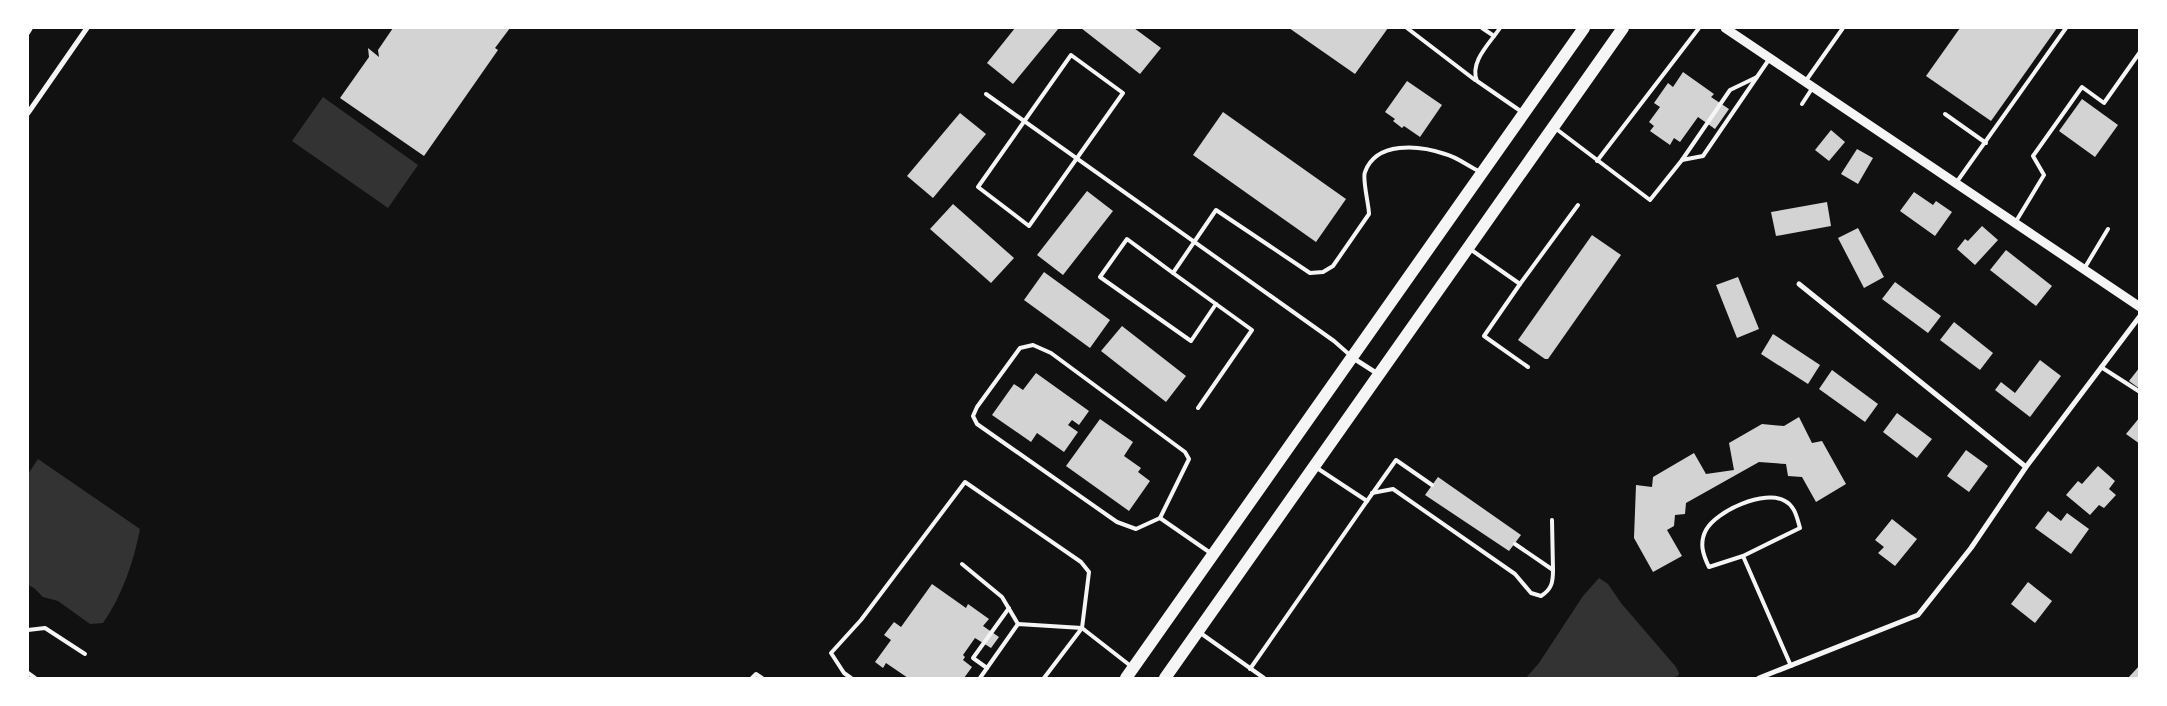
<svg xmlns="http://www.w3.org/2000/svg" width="2167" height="706" font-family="'Noto Sans',sans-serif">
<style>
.water{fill:#333}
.building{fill:#d3d3d3}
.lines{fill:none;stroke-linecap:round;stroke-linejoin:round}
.service{stroke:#f5f5f5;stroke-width:4}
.minor{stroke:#f5f5f5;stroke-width:5}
.tertiary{stroke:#f5f5f5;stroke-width:9}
.primary{stroke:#f5f5f5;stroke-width:12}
</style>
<rect width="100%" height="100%" fill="#111"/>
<g class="water">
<path d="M 323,97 L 418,165 L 388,208 L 292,141 Z"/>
<path d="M 38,459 L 140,529 C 134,561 122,596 103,623 L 90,624 L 58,601 L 43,597 L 34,588 L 28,585 L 28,474 Z"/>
<path d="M 1599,578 L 1608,584 L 1621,603 L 1676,667 L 1679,673 L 1678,676 L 1671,678 L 1526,678 L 1539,663 L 1583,596 Z"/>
</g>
<g class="building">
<path d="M 393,28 L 510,28 L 495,48 L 498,50 L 424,156 L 340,98 L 369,57 L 368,48 L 379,57 L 378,50 Z"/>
<path d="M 1015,28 L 1059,28 L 1013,84 L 987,63 Z"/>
<path d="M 1081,28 L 1134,28 L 1161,48 L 1140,74 Z"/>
<path d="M 1289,28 L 1388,28 L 1355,74 Z"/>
<path d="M 1960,28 L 2057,28 L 1991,121 L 1926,76 Z"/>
<path d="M 1683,72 L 1714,94 L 1711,97 L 1729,109 L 1715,129 L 1698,117 L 1680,142 L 1674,138 L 1670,145 L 1650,131 L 1654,126 L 1649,122 L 1660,107 L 1654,103 L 1668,83 L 1673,87 Z"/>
<path d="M 1407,81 L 1442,105 L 1420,137 L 1404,126 L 1402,128 L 1393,121 L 1395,119 L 1385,112 Z"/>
<path d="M 2082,99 L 2118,125 L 2095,157 L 2059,131 Z"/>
<path d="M 1223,112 L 1346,199 L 1316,242 L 1193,155 Z"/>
<path d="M 960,113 L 986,134 L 933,198 L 907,176 Z"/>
<path d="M 1831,130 L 1845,142 L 1829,161 L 1815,150 Z"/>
<path d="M 1857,149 L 1873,158 L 1858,184 L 1841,174 Z"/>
<path d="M 1087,191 L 1113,211 L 1063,275 L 1037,255 Z"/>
<path d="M 1914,192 L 1933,205 L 1936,201 L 1952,212 L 1935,236 L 1900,211 Z"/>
<path d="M 1827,202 L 1831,226 L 1776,236 L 1771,212 Z"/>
<path d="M 953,204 L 1014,258 L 991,283 L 930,229 Z"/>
<path d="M 1982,226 L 1998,240 L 1975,265 L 1957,249 L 1965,239 L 1968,241 Z"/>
<path d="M 1858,228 L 1884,277 L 1864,288 L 1838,238 Z"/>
<path d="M 1592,235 L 1621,255 L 1548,359 L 1545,359 L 1518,340 Z"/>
<path d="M 2006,250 L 2052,286 L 2036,306 L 1990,270 Z"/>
<path d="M 1044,272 L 1110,320 L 1090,348 L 1024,300 Z"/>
<path d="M 1738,277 L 1759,329 L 1737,338 L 1716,285 Z"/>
<path d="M 1895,282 L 1941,316 L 1928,333 L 1882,299 Z"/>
<path d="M 1954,322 L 1993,353 L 1980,370 L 1940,340 Z"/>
<path d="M 1122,326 L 1186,376 L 1166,402 L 1101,351 Z"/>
<path d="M 1773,334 L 1820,365 L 1808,384 L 1761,354 Z"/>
<path d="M 2040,360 L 2061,376 L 2030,417 L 1995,390 L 2001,382 L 2015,393 Z"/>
<path d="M 2140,367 L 2140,389 L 2129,381 Z"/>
<path d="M 1832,370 L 1878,404 L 1865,422 L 1819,389 Z"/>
<path d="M 1036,373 L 1089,411 L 1079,425 L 1072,420 L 1068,425 L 1078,432 L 1064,452 L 1037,433 L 1031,442 L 992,415 L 1014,384 L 1023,390 Z"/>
<path d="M 1897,413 L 1932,439 L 1917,458 L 1883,432 Z"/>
<path d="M 1799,417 L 1812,443 L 1822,441 L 1846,484 L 1816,502 L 1802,477 L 1788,476 L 1786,464 L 1759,462 L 1686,503 L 1685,514 L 1675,515 L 1674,526 L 1667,530 L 1682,556 L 1653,572 L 1634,538 L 1636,485 L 1652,487 L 1653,477 L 1694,453 L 1706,474 L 1734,470 L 1729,443 L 1762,424 L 1784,426 Z"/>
<path d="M 2140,417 L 2140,444 L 2126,434 Z"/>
<path d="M 1100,419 L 1133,442 L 1124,456 L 1141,468 L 1138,472 L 1150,481 L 1129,511 L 1066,466 Z"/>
<path d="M 1966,450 L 1988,466 L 1969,492 L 1947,476 Z"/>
<path d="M 2098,466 L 2115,481 L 2109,489 L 2116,495 L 2104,508 L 2099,505 L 2090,515 L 2066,495 L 2078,481 L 2082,484 Z"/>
<path d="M 1438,477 L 1521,535 L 1509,551 L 1425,495 Z"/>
<path d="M 2048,511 L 2061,521 L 2067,513 L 2089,529 L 2071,554 L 2035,528 Z"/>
<path d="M 1892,519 L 1917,539 L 1895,566 L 1878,553 L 1884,547 L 1875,540 Z"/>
<path d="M 2028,582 L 2052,601 L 2035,623 L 2011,604 Z"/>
<path d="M 932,584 L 966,608 L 968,604 L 989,619 L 983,626 L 999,637 L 991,648 L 975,638 L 963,655 L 965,657 L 963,660 L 972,667 L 964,678 L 908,678 L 886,663 L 883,668 L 875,662 L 891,640 L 884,635 L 894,622 L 901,627 Z"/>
<path d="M 2140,665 L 2140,678 L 2128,678 Z"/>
</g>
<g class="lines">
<g class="service">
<path d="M 1407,28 L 1475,80"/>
<path d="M 1482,28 L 1494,36"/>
<path d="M 1500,28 C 1490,43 1469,62 1477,81 L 1522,112"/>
<path d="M 28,33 L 31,28"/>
<path d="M 1071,55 L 1123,93 L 1029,226 L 978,187 Z"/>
<path d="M 1805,82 L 1843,28"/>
<path d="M 986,94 L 1334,341 L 1351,356"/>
<path d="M 1802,104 L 1813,87"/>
<path d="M 1945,114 L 1986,143"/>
<path d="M 1555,128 L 1650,200 L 1682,160 L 1703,156 L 1770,58"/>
<path d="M 1682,160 L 1730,90 L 1757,77"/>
<path d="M 1597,161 L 1699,28"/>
<path d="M 1956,183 L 2066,28"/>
<path d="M 2015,223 L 2044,175 L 2033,156 L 2082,87 L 2104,103 L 2140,52"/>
<path d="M 1470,249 L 1520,284 L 1484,336 L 1528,367"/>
<path d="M 2084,269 L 2108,229"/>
<path d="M 1173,273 L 1127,239 L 1100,277 L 1191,341 L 1216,304"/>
<path d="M 1520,284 L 1578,205"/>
<path d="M 1033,345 L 1051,353 L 1185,452 L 1189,459 L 1160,518 L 1136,529 L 1117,522 L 977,424 L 973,416 L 977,407 L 1020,348 Z"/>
<path d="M 2101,367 L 2140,392"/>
<path d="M 1198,408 L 1252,330 L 1173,273 L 1216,210 L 1310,273 L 1323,272 L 1333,266 L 1369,214 C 1369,205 1362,179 1365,172 C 1376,141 1419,145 1445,154 C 1457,157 1468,166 1479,171"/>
<path d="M 1372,493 L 1393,489 L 1515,574 L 1531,593 L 1541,596 C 1552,589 1553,582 1553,570 L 1515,544"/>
<path d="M 1367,501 L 1396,460 L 1432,485"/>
<path d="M 1160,518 L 1212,554"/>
<path d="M 1552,520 L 1553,570"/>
<path d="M 1743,556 L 1800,528 C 1797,518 1795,506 1785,501 C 1765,489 1716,511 1706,530 C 1699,543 1703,555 1709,567 L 1743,556 L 1791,666"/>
<path d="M 962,564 L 1002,597 L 1018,624"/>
<path d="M 28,630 L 45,628 L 85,654"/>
<path d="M 1199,632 L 1264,678"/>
<path d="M 987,668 L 973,658 L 1009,608"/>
<path d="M 1250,669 L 1367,501 L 1317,468"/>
<path d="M 28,673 L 35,678"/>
<path d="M 752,678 L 756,674 L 762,678"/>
<path d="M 851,678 L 844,673 L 831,653 L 861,620 L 965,482 L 1081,562 L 1089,572 L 1082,628 L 1044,678"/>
<path d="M 980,678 L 1018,624 L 1082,628 L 1132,667"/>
</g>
<g class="minor">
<path d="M 28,113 L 87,28"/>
<path d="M 1799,284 L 2026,467"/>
<path d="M 1353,358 L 1378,374"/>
<path d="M 1759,678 L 1918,615 L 1971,548 L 2026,467 L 2140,316"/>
</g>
<path class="tertiary" d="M 1725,28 L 2140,307"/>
<g class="primary">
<path d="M 1126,678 L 1584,28"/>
<path d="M 1165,678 L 1623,28"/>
</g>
</g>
<rect width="2167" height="706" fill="none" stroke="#ffffff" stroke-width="58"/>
</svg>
